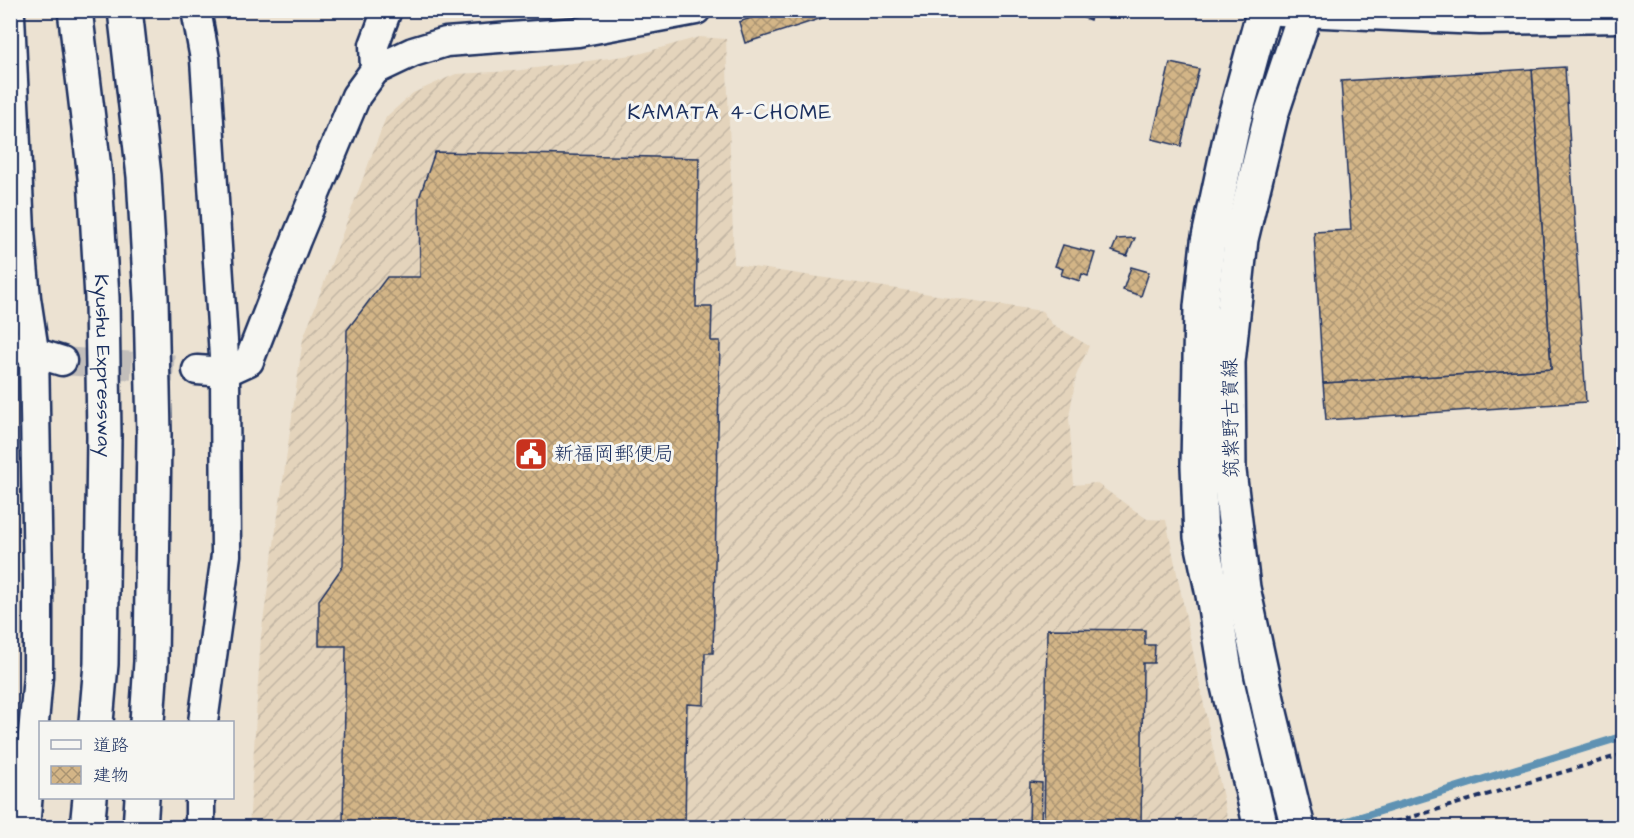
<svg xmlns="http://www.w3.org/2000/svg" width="1634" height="838" font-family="'Architects Daughter','Klee One',sans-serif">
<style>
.industrial{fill:url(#industrial-furrows)}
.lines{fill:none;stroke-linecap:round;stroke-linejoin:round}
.stream{stroke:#5e92b3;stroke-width:8}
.building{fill:url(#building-cross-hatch);stroke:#1b2f5e;stroke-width:1.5}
.minor-tunnel{stroke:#c2bebb;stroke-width:28;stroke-dasharray:28 14;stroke-linecap:butt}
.minor-casing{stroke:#1b2f5e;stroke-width:33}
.major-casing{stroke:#1b2f5e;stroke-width:38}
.highway-casing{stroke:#1b2f5e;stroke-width:38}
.path{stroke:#1b2f5e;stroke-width:4;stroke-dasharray:6 4.5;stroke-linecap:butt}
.minor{stroke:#f6f6f2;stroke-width:28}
.major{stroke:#f6f6f2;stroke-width:33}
.highway{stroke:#f6f6f2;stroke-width:33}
.labels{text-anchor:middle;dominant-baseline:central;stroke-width:6;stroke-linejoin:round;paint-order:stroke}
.street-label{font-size:20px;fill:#1b2f5e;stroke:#f6f6f2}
.poi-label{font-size:20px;fill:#1b2f5e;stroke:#f6f6f2;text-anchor:start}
.neighbourhood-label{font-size:21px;letter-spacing:1.5px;fill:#1b2f5e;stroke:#f6f6f2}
</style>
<defs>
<pattern id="industrial-furrows" width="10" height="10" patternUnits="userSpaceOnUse" patternTransform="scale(1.5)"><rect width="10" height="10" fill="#e4d4bc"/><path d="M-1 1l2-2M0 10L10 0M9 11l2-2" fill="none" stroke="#c3b6a4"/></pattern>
<pattern id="building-cross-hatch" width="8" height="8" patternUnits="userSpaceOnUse" patternTransform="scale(1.5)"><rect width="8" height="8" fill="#d3b587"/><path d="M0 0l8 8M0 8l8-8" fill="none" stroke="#aa9472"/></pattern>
</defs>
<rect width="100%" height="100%" fill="#ece2d2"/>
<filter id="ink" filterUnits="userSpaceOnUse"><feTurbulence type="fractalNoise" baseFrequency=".0167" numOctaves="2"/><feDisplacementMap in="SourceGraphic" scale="12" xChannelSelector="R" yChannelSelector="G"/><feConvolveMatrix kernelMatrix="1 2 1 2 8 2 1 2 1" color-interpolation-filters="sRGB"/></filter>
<g filter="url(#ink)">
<path class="industrial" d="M 699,37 L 726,39 L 734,264 L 1042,311 L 1052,324 L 1089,346 L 1076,376 L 1069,417 L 1074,485 L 1096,483 L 1147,519 L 1166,520 L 1229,827 L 249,828 L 261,636 L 303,339 L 386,117 L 413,93 L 456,74 L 514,71 L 639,54 Z"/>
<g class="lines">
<path class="stream" d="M 1338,824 L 1624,736"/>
</g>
<g class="building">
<path d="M 774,10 L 847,10 L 745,43 L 739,22 Z"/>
<path d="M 1062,10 L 1094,10 L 1090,20 Z"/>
<path d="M 1170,63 L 1199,69 L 1181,146 L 1152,139 Z"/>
<path d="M 1565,67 L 1586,402 L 1326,420 L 1323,383 L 1551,369 L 1532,69 Z"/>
<path d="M 1532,69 L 1551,369 L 1323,383 L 1314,232 L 1351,230 L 1341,81 Z"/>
<path d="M 435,152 L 699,158 L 696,307 L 712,307 L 711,341 L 720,341 L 713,653 L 705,653 L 704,705 L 687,704 L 685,828 L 500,828 L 343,825 L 346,646 L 319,646 L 319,600 L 343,566 L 347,330 L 387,277 L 420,277 L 419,198 Z"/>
<path d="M 1135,238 L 1127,256 L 1112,251 L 1117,239 Z"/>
<path d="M 1063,245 L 1095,253 L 1088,276 L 1082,274 L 1080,281 L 1061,275 L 1063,269 L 1055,266 Z"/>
<path d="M 1131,267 L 1149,272 L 1141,296 L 1123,290 Z"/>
<path d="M 1047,629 L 1145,630 L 1145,645 L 1155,645 L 1154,663 L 1143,663 L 1141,828 L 1044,828 Z"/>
<path d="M 1030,782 L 1042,783 L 1041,826 L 1029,826 Z"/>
</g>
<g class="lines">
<path class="minor-tunnel" d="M 62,361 L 197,370"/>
<g class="minor-casing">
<g id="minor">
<path d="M 196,10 L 205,59 L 225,372 L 226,555 L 203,722"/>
<path d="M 1259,10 L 1480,20 L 1624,18"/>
<path d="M 10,16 L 20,231 L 26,298 L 34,351 L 38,581 L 38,676 L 25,828"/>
<path d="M 375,70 L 374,45 L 387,10"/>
<path d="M 10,345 L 62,361"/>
<path d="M 197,370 L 225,372 L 249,361 L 296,240 L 356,96 L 375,70 L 413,52 L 446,42 L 578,32 L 696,10"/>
<path d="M 200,828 L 200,798"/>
</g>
</g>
<g class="major-casing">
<g id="major">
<path d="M 1261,828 L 1227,682 L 1213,595 L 1201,537 L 1198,466 L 1201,307 L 1208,242 L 1234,120 L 1264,10"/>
<path d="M 1298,828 L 1270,713 L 1243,588 L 1229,471 L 1228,362 L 1241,239 L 1271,115 L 1306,10"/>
</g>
</g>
<g class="highway-casing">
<g id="highway">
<path id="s1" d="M 75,10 L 95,177 L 102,298 L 104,437 L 101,664 L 96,722"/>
<path d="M 125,10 L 144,176 L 151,298 L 154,435 L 151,662 L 147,722"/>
<path d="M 87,828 L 90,798"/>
<path d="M 140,828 L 142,798"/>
</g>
</g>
<path class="path" d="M 1375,828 L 1624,754"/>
<use href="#minor" class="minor"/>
<use href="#major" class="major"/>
<use href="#highway" class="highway"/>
</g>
</g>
<defs>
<g id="civic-square" transform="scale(1.725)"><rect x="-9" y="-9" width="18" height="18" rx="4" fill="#c8321e" stroke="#f6f6f2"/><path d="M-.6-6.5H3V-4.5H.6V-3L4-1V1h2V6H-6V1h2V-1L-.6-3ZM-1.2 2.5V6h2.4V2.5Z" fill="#fff"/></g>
</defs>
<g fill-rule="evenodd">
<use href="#civic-square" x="531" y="454"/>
</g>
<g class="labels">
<g class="street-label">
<text stroke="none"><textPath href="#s1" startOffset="357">Kyushu Expressway</textPath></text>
<text transform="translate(1231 418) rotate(-91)">筑紫野古賀線</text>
</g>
<g class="poi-label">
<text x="554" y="454">新福岡郵便局</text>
</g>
<g class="neighbourhood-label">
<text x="730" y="112">KAMATA 4-CHOME</text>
</g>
</g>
<rect width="1634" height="838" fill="none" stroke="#f6f6f2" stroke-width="36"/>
<rect x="18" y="18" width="1598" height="802" fill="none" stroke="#1b2f5e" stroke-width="2" filter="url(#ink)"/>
<rect x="39" y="721" width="195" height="78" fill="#f6f6f2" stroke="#9ea6b7" stroke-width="1.5"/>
<rect x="51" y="740" width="30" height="9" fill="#f6f6f2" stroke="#9ea6b7" stroke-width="1.5"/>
<text x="93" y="751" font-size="18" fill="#1b2f5e">道路</text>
<rect x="51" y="766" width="30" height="18" fill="url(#building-cross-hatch)" stroke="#9ea6b7" stroke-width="1.5"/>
<text x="93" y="781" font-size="18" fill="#1b2f5e">建物</text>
</svg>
